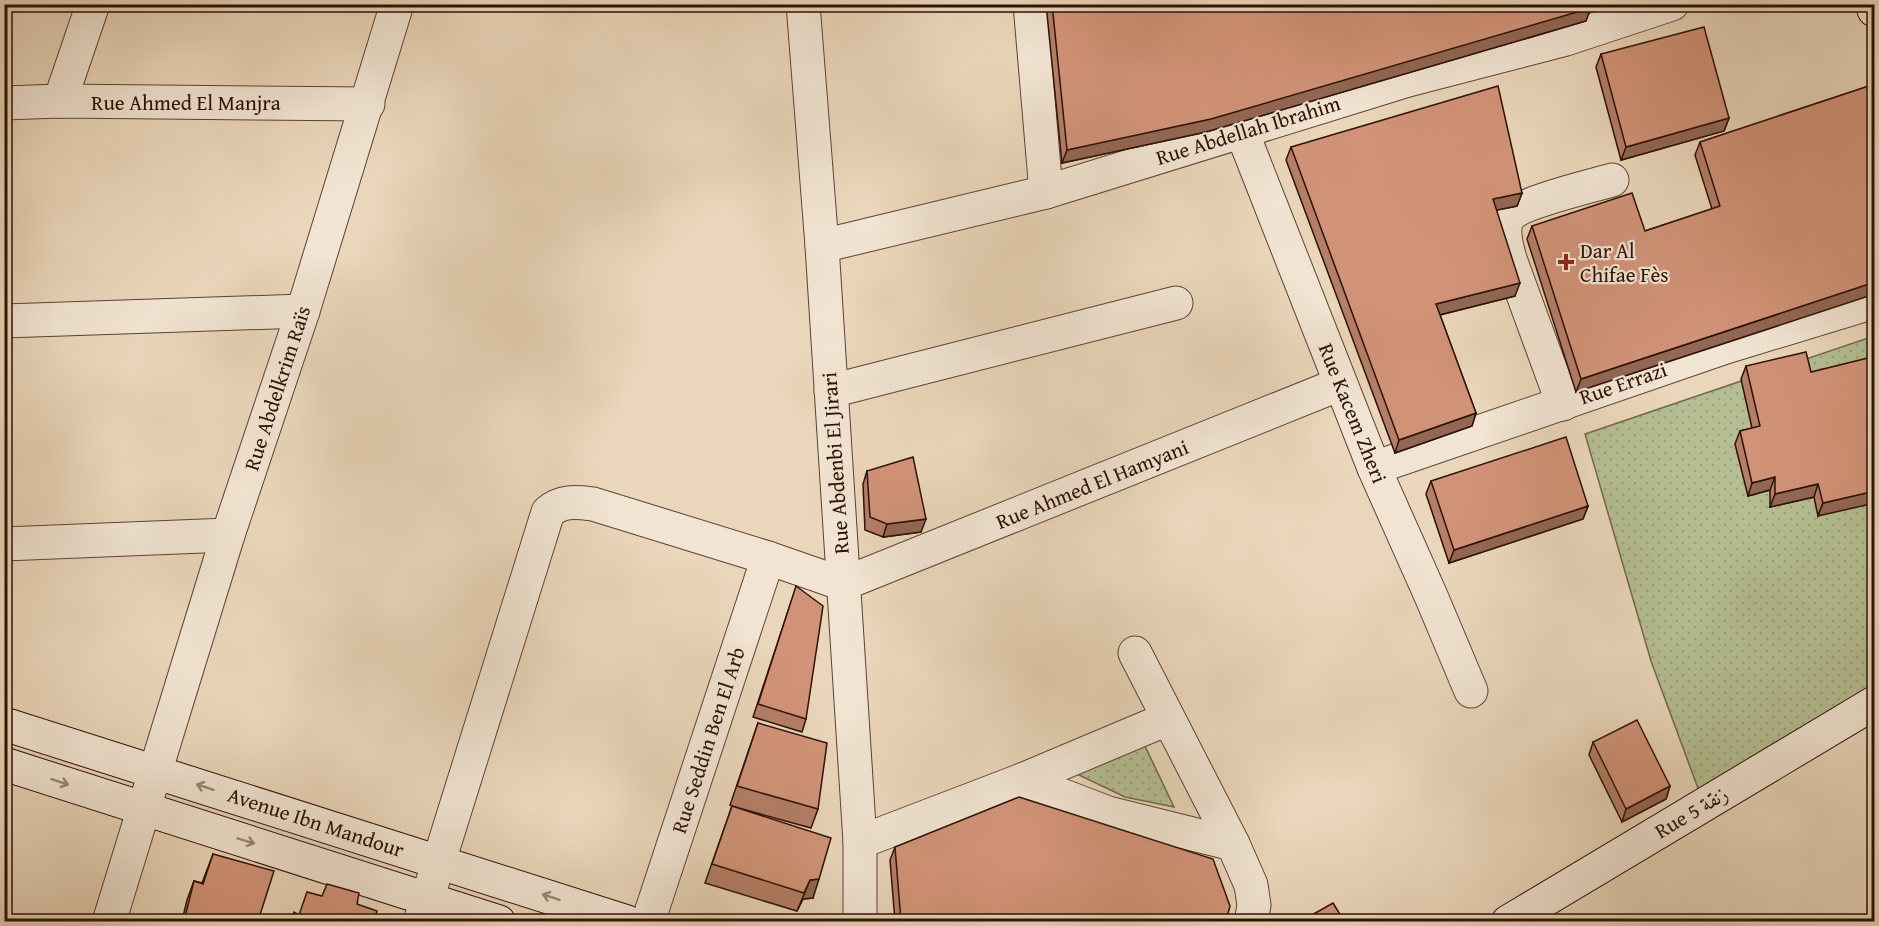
<svg xmlns="http://www.w3.org/2000/svg" width="1879" height="926" font-family="'Gentium Book Plus',Amiri,serif">
<style>
.park{fill:url(#park-dots);stroke:#70684c;stroke-width:1.5}
.lines{fill:none;stroke-linecap:round;stroke-linejoin:round}
.street-casing{stroke:#5c4234;stroke-width:35}
.secondary-casing{stroke:#2d1107;stroke-width:35}
.street{stroke:#f1e4d2;stroke-width:33}
.secondary{stroke:#f1e4d2;stroke-width:33}
.wall{fill:#b47e67;stroke:#2d1107;stroke-width:1.5}
.shaded-wall{fill:#926754;stroke:#2d1107;stroke-width:1.5}
.building{fill:#d19378;stroke:#2d1107;stroke-width:1.5}
.oneway{stroke:#998577}
.poi-dot{fill:#8f2418;stroke:#f1e4d2;stroke-width:2}
.labels{text-anchor:middle;dominant-baseline:central;stroke-width:4.5;stroke-linejoin:round;paint-order:stroke}
.street-label{font-size:21px;fill:#2d1107;stroke:#f1e4d2}
.poi-label{font-size:21px;fill:#2d1107;stroke:#f1e4d2;text-anchor:start}
</style>
<defs>
<pattern id="park-dots" width="8" height="8" patternUnits="userSpaceOnUse" patternTransform="scale(1.5)"><rect width="8" height="8" fill="#b4be92"/><path d="M2 2h.1M6 6h.1" fill="none" stroke="#9ba27c" stroke-width="1.8" stroke-linecap="round"/></pattern>
</defs>
<rect width="100%" height="100%" fill="#ead6ba"/>
<filter id="stains"><feTurbulence type="fractalNoise" baseFrequency=".00333" numOctaves="4"/><feColorMatrix values="0 0 0 0 .2 0 0 0 0 .09 0 0 0 0 .02 0 0 0 .5 -.17"/></filter>
<radialGradient id="worn" r=".72"><stop offset=".6" stop-color="#630" stop-opacity="0"/><stop offset="1" stop-color="#630" stop-opacity=".3"/></radialGradient>
<g class="park">
<path d="M 1874,336 L 1874,684 L 1699,791 L 1651,661 L 1585,434 Z"/>
<path d="M 1144,744 L 1174,807 L 1125,797 L 1077,774 Z"/>
</g>
<g class="lines">
<g class="street-casing">
<g id="street">
<path d="M 803,4 L 822,246 L 860,842 L 860,922"/>
<path d="M 1030,4 L 1046,192"/>
<path d="M 60,101 L 93,4"/>
<path d="M 4,103 L 60,101 L 368,104"/>
<path d="M 1242,132 L 1374,468 L 1431,596 L 1471,691"/>
<path d="M 822,246 L 1046,192 L 1408,80 L 1566,39 L 1672,4"/>
<path d="M 4,321 L 303,311"/>
<path d="M 831,391 L 1176,303"/>
<path d="M 1563,404 L 1510,259 C 1507,247 1501,230 1508,218 C 1518,203 1592,186 1612,180"/>
<path d="M 1374,468 L 1726,347 L 1874,302"/>
<path d="M 4,544 L 228,535"/>
<path d="M 1135,653 L 1233,844 L 1251,885 L 1254,905 L 1251,922"/>
<path d="M 1022,780 L 1108,813 L 1233,844"/>
<path d="M 860,842 L 1022,780 L 1167,719"/>
<path d="M 109,922 L 228,535 L 303,311 L 397,4"/>
<path d="M 420,922 L 548,512 C 562,500 576,502 593,504 L 768,558 L 843,584 L 1340,384"/>
<path d="M 648,922 L 768,558"/>
</g>
</g>
<g class="secondary-casing">
<g id="secondary">
<path d="M 1873,4 L 1874,10"/>
<path d="M 4,724 L 627,922"/>
<path d="M 4,764 L 499,922"/>
<path d="M 1508,922 L 1874,703"/>
</g>
</g>
<use href="#street" class="street"/>
<use href="#secondary" class="secondary"/>
</g>
<g class="wall">
<path d="M 1046,4 L 1590,4 L 1586,21 L 1206,132 L 1062,163 Z"/>
<path d="M 1601,54 L 1729,118 L 1724,131 L 1621,160 L 1596,67 Z"/>
<path d="M 1869,86 L 1576,392 L 1527,239 L 1532,226 L 1645,231 L 1712,209 L 1695,155 L 1700,142 Z"/>
<path d="M 1291,147 L 1522,193 L 1517,206 L 1496,210 L 1515,296 L 1440,315 L 1476,413 L 1472,426 L 1395,453 L 1286,160 Z"/>
<path d="M 1746,366 L 1811,372 L 1875,368 L 1818,516 L 1814,497 L 1770,507 L 1770,490 L 1748,496 L 1735,444 L 1740,431 L 1752,428 L 1741,379 Z"/>
<path d="M 867,471 L 921,532 L 883,537 L 865,530 L 863,484 Z"/>
<path d="M 1431,481 L 1588,506 L 1583,519 L 1449,563 L 1426,494 Z"/>
<path d="M 792,599 L 806,719 L 802,732 L 753,717 Z"/>
<path d="M 758,723 L 818,809 L 811,828 L 735,807 L 813,898 L 803,899 L 797,911 L 705,883 L 732,806 L 730,805 Z"/>
<path d="M 1593,742 L 1670,786 L 1666,799 L 1622,822 L 1589,755 Z"/>
<path d="M 895,847 L 1226,921 L 895,921 L 890,860 Z"/>
<path d="M 213,854 L 258,921 L 182,921 L 187,900 L 194,881 L 202,883 Z"/>
</g>
<g class="shaded-wall">
<path d="M 1618,4 L 1632,4 L 1616,9 Z"/>
<path d="M 1591,8 L 1586,21 L 1206,132 L 1062,163 L 1067,150 Z"/>
<path d="M 1729,118 L 1724,131 L 1621,160 L 1626,147 Z"/>
<path d="M 1522,193 L 1517,206 L 1488,212 L 1493,199 Z"/>
<path d="M 1875,282 L 1875,294 L 1576,392 L 1581,379 Z"/>
<path d="M 1520,283 L 1515,296 L 1431,317 L 1436,304 Z"/>
<path d="M 1476,413 L 1472,426 L 1395,453 L 1399,440 Z"/>
<path d="M 1775,477 L 1770,490 L 1748,496 L 1752,483 Z"/>
<path d="M 1818,484 L 1814,497 L 1770,507 L 1775,494 Z"/>
<path d="M 1875,491 L 1875,503 L 1818,516 L 1823,503 Z"/>
<path d="M 1588,506 L 1583,519 L 1449,563 L 1454,550 Z"/>
<path d="M 926,519 L 921,532 L 883,537 L 887,524 Z"/>
<path d="M 1670,786 L 1666,799 L 1622,822 L 1626,809 Z"/>
<path d="M 819,879 L 813,898 L 803,899 L 797,911 L 810,880 Z"/>
</g>
<g class="building">
<path d="M 1052,4 L 1590,4 L 1591,8 L 1211,119 L 1067,150 Z"/>
<path d="M 1704,27 L 1729,118 L 1626,147 L 1601,54 Z"/>
<path d="M 1498,86 L 1522,193 L 1493,199 L 1520,283 L 1436,304 L 1476,413 L 1399,440 L 1291,147 Z"/>
<path d="M 1869,86 L 1875,102 L 1875,282 L 1581,379 L 1532,226 L 1632,193 L 1645,231 L 1720,206 L 1700,142 Z"/>
<path d="M 1806,352 L 1811,372 L 1872,357 L 1875,368 L 1875,491 L 1823,503 L 1818,484 L 1775,494 L 1775,477 L 1752,483 L 1740,431 L 1760,426 L 1746,366 Z"/>
<path d="M 1566,437 L 1588,506 L 1454,550 L 1431,481 Z"/>
<path d="M 913,457 L 926,519 L 887,524 L 870,517 L 867,471 Z"/>
<path d="M 796,586 L 823,606 L 806,719 L 758,704 Z"/>
<path d="M 1637,720 L 1670,786 L 1626,809 L 1593,742 Z"/>
<path d="M 758,723 L 827,743 L 818,809 L 737,786 Z"/>
<path d="M 1019,797 L 1213,859 L 1230,906 L 1226,921 L 901,921 L 895,847 Z"/>
<path d="M 732,806 L 831,838 L 819,879 L 810,880 L 804,893 L 712,864 Z"/>
<path d="M 213,854 L 274,871 L 258,921 L 184,921 L 194,881 L 203,884 Z"/>
<path d="M 327,884 L 359,893 L 357,904 L 377,911 L 374,921 L 291,921 L 294,912 L 299,915 L 307,892 L 322,896 Z"/>
<path d="M 1333,903 L 1344,921 L 1304,921 L 1303,920 Z"/>
</g>
<defs><path id="oneway-shaft" d="M-6 0H5M1.5-3L5.5 0L1.5 3" fill="none" stroke-width="1.6" stroke-linecap="round" stroke-linejoin="round" transform="scale(1.5)"/></defs>
<g class="oneway">
<use href="#oneway-shaft" transform="translate(60 782) rotate(18)"/>
<use href="#oneway-shaft" transform="translate(205 787) rotate(-162)"/>
<use href="#oneway-shaft" transform="translate(246 841) rotate(17)"/>
<use href="#oneway-shaft" transform="translate(551 897) rotate(-162)"/>
</g>
<path class="poi-dot" d="M1563 253h6v6h6v6h-6v6h-6v-6h-6v-6h6z"/>
<g class="labels">
<g class="street-label">
<text x="186" y="102">Rue Ahmed El Manjra</text>
<text transform="translate(1248 130) rotate(-17)">Rue Abdellah Ibrahim</text>
<text transform="translate(1623 383) rotate(-19)">Rue Errazi</text>
<text transform="translate(277 388) rotate(-72)">Rue Abdelkrim Raïs</text>
<text transform="translate(1353 413) rotate(68)">Rue Kacem Zheri</text>
<text transform="translate(835 463) rotate(-94)">Rue Abdenbi El Jirari</text>
<text transform="translate(1092 484) rotate(-22)">Rue Ahmed El Hamyani</text>
<text transform="translate(708 740) rotate(-72)">Rue Seddin Ben El Arb</text>
<text transform="translate(1691 812) rotate(-31)">Rue 5 زنقة</text>
<text transform="translate(316 822) rotate(18)">Avenue Ibn Mandour</text>
</g>
<g class="poi-label">
<text x="1580" y="250">Dar Al<tspan x="1580" dy="24">Chifae Fès</tspan></text>
</g>
</g>
<rect width="1879" height="926" fill="none" stroke="#ead6ba" stroke-width="24"/>
<rect x="6" y="6" width="1867" height="914" fill="none" stroke="#2d1107" stroke-width="3"/>
<rect x="12" y="12" width="1855" height="902" fill="none" stroke="#2d1107" stroke-width="1.5"/>
<rect width="100%" height="100%" filter="url(#stains)"/>
<rect width="100%" height="100%" fill="url(#worn)"/>
</svg>
